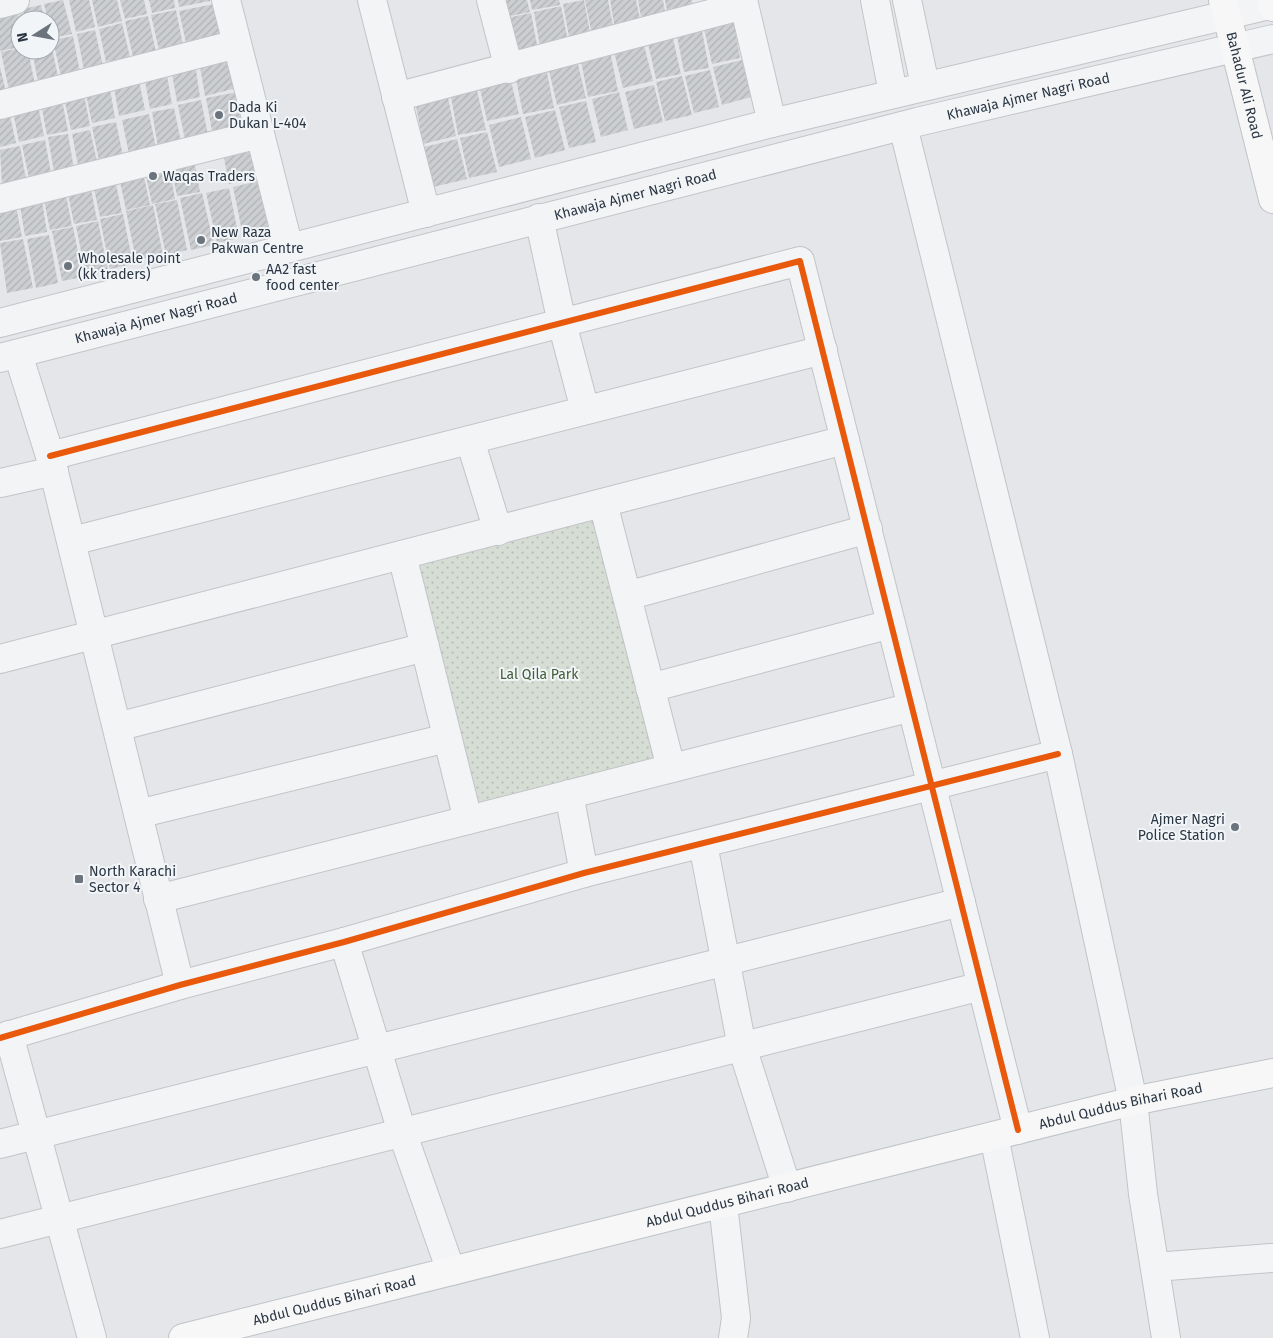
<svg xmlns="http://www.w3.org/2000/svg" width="1273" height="1338" font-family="'Fira Sans',sans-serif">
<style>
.park{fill:url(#park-dots)}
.building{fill:url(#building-hatch)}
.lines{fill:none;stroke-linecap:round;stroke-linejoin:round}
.minor-casing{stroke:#c2c4c7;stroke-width:30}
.major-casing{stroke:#c0c3c7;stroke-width:30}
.minor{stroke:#f3f4f6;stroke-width:28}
.major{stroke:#f7f7f7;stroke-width:28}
.cycleway-casing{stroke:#f2f5f8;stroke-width:9}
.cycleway{stroke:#e8590c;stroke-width:6}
.poi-dot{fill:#6b747d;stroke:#f2f5f8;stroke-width:2}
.labels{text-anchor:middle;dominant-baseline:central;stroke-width:4;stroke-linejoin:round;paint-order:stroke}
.street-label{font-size:14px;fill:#2a3643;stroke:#f2f5f8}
.poi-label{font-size:14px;fill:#2a3643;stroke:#f2f5f8;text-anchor:start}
.park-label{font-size:14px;fill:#425f37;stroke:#f2f5f8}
</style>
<defs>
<pattern id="park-dots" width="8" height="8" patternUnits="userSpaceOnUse" patternTransform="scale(1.25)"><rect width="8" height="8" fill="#d5ddd4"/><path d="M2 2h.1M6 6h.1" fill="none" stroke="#b7beb7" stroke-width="1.8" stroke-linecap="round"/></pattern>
<pattern id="building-hatch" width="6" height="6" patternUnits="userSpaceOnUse" patternTransform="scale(1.25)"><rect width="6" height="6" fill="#ccced1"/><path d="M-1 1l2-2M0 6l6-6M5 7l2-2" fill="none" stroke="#afb2b5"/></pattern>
</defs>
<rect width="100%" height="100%" fill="#e4e6e9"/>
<path class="park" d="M 603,503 L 671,768 L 468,820 L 402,555 Z"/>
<g class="building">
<path d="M 63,0 L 72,34 L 52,38 L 50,20 L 48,20 L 44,4 Z"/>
<path d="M 69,0 L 89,0 L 95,27 L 76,32 Z"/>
<path d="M 92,0 L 117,0 L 122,21 L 98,27 Z"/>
<path d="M 120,0 L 144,0 L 147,14 L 125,19 Z"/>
<path d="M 149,0 L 174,0 L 175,8 L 152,13 Z"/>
<path d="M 178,0 L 210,0 L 210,1 L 179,7 Z"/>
<path d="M 498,0 L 527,0 L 530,12 L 501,18 Z"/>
<path d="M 530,0 L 559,0 L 560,5 L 532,10 Z"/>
<path d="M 584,0 L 591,38 L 570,42 L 563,4 Z"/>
<path d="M 585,0 L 608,0 L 614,31 L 592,35 Z"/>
<path d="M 610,0 L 636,0 L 641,24 L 615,29 Z"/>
<path d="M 638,0 L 663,0 L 666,18 L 642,22 Z"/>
<path d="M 665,0 L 692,0 L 694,10 L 668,15 Z"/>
<path d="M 214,4 L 222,36 L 186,43 L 179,11 Z"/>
<path d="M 41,5 L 44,20 L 25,20 L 23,9 Z"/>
<path d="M 561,6 L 568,41 L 540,47 L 534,12 Z"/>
<path d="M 176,10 L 183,45 L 159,50 L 151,15 Z"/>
<path d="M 18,11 L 20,47 L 0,51 L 0,15 Z"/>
<path d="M 531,13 L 538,50 L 509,55 L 502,19 Z"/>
<path d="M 148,16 L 156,52 L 133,57 L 125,21 Z"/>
<path d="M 733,18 L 740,58 L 712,64 L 703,24 Z"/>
<path d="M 122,23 L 130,57 L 106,62 L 99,29 Z"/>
<path d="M 701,26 L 709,68 L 684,72 L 676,31 Z"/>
<path d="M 95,30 L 103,66 L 84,70 L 77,34 Z"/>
<path d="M 672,34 L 681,74 L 656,79 L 647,39 Z"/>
<path d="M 73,36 L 80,72 L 61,76 L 53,40 Z"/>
<path d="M 643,41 L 653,81 L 623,88 L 613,48 Z"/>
<path d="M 51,43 L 58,77 L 38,82 L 32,50 L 50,50 Z"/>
<path d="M 20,48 L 28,50 L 35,85 L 9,90 L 1,52 Z"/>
<path d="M 610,51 L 618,91 L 588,97 L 580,56 Z"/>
<path d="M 231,55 L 237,88 L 205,96 L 199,61 Z"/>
<path d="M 577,60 L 586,98 L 557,105 L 548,66 Z"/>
<path d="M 742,60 L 751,97 L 722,105 L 713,67 Z"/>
<path d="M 195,63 L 200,97 L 177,102 L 171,68 Z"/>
<path d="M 0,67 L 6,92 L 0,93 Z"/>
<path d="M 546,68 L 554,108 L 523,114 L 515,74 Z"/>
<path d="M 166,70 L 172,104 L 150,109 L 144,75 Z"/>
<path d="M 710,70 L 719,107 L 694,113 L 685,76 Z"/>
<path d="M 138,76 L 145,110 L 119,116 L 113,82 Z"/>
<path d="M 682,76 L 692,115 L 665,121 L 656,82 Z"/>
<path d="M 510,77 L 519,114 L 487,121 L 479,84 Z"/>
<path d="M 109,83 L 115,118 L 92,123 L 85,89 Z"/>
<path d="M 654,85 L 663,122 L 634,129 L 625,92 Z"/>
<path d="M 476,86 L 486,130 L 458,135 L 450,92 Z"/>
<path d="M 83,89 L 90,126 L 71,130 L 63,93 Z"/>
<path d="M 238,92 L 244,125 L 212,131 L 206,98 Z"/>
<path d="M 619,92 L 628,130 L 601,137 L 592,99 Z"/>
<path d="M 447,93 L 456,136 L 423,144 L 415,100 Z"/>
<path d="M 61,95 L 68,131 L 47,135 L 40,99 Z"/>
<path d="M 37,100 L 44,136 L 19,142 L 12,106 Z"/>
<path d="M 201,100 L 208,135 L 185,140 L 178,105 Z"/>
<path d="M 586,101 L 596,142 L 569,148 L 559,107 Z"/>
<path d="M 8,107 L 16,143 L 0,147 L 0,108 Z"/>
<path d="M 174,108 L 181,142 L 158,147 L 152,112 Z"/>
<path d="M 555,110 L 565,150 L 535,158 L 525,117 Z"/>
<path d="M 149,114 L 156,148 L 129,154 L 122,120 Z"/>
<path d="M 521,117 L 531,159 L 499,167 L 489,125 Z"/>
<path d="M 116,122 L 123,156 L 99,161 L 92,127 Z"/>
<path d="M 90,130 L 97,161 L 78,165 L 72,134 Z"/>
<path d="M 487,132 L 497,172 L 469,178 L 460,138 Z"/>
<path d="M 68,134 L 74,169 L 54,172 L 48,137 Z"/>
<path d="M 457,139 L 467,179 L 433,187 L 424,147 Z"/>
<path d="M 45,140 L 51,173 L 29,178 L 22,145 Z"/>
<path d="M 250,142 L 257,178 L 229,184 L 222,147 Z"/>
<path d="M 20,146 L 26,179 L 2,184 L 0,150 Z"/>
<path d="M 194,160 L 200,192 L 177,196 L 171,165 Z"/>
<path d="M 169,166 L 175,199 L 152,204 L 145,171 Z"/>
<path d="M 143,172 L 150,205 L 126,210 L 119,177 Z"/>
<path d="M 115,179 L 122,213 L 100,217 L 93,184 Z"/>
<path d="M 258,181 L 269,231 L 243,236 L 233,187 Z"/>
<path d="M 90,184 L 97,220 L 74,224 L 67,189 Z"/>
<path d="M 229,188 L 239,238 L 217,243 L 206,193 Z"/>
<path d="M 65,190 L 72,226 L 50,230 L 43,195 Z"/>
<path d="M 202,193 L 214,245 L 191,250 L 180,198 Z"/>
<path d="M 41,195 L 47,232 L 25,236 L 19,199 Z"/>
<path d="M 177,200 L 187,250 L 166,255 L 155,204 Z"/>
<path d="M 15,201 L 22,237 L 0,241 L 0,204 Z"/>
<path d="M 153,205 L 163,255 L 136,260 L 126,211 Z"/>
<path d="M 123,214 L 133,264 L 110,269 L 100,219 Z"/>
<path d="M 98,221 L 108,271 L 86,276 L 76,226 Z"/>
<path d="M 73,227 L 83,277 L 62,281 L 52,231 Z"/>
<path d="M 49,235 L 58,283 L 36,288 L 27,239 Z"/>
<path d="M 23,239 L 33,288 L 7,293 L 0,243 Z"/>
</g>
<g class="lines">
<g class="minor-casing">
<g id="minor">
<path d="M 226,0 L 289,248"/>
<path d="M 372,0 L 426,213"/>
<path d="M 491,0 L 509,69"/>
<path d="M 743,0 L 772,123"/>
<path d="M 875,0 L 893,93"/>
<path d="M 907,0 L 925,85"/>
<path d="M 0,4 L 15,0"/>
<path d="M 396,97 L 744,5"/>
<path d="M 0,105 L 237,44"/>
<path d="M 903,126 L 1058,754 L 1133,1101 L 1143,1194 L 1166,1338"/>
<path d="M 0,199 L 259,134"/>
<path d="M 539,218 L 562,323 L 585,410"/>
<path d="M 0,323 L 772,123 L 1273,4"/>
<path d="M 18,354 L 50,456 L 180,985"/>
<path id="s1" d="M 0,358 L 917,122 L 1273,39"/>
<path d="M 470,440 L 498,531"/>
<path d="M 50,456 L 800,261 L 1018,1130"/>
<path d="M 0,483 L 54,471"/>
<path d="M 603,503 L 671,768"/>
<path d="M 72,541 L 823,350"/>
<path d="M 402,555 L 468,820"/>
<path d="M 627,596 L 868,529"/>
<path d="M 0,659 L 845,440"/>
<path d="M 650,688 L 891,624"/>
<path d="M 117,727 L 425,647"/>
<path d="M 569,794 L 584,873"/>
<path d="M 138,814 L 447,738"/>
<path d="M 703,844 L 742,1047 L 787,1188"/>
<path d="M 158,899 L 912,707"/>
<path d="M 344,942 L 402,1132 L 451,1271"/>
<path d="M 9,1035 L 92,1338"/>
<path d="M 0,1038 L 180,985 L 344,942 L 584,873 L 1058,754"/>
<path d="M 994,1136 L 1035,1338"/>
<path d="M 0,1144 L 961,902"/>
<path d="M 723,1204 L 736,1318 L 733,1338"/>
<path d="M 0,1234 L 982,986"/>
<path d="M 1155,1267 L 1271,1258"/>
</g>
</g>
<g class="major-casing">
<g id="major">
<path id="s2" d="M 1223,0 L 1273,199"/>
<path d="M 1271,0 L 1273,7"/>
<path id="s3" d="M 183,1338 L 1133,1101 L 1273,1073"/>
</g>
</g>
<use href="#minor" class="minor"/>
<use href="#major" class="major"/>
<g class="cycleway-casing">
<g id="cycleway">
<path d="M 50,456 L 800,261 L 1018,1130"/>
<path d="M 0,1038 L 180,985 L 344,942 L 584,873 L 1058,754"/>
</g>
</g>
<use href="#cycleway" class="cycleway"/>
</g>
<g class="poi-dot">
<circle cx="219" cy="115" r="5"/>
<circle cx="153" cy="176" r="5"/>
<circle cx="201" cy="240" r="5"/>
<circle cx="68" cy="266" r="5"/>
<circle cx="256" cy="277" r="5"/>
<circle cx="1235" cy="827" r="5"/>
<rect x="74" y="874" width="10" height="10" rx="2.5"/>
</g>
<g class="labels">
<g class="street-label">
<text stroke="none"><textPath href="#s2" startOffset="88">Bahadur Ali Road</textPath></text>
<text stroke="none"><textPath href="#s1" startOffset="1061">Khawaja Ajmer Nagri Road</textPath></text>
<text stroke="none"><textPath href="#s1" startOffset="656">Khawaja Ajmer Nagri Road</textPath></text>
<text stroke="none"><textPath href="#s1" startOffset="161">Khawaja Ajmer Nagri Road</textPath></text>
<text stroke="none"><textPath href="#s3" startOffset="966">Abdul Quddus Bihari Road</textPath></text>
<text stroke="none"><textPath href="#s3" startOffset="561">Abdul Quddus Bihari Road</textPath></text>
<text stroke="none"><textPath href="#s3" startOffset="156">Abdul Quddus Bihari Road</textPath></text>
</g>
<g class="poi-label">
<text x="229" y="107">Dada Ki<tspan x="229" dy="16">Dukan L-404</tspan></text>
<text x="163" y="176">Waqas Traders</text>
<text x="211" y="232">New Raza<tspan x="211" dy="16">Pakwan Centre</tspan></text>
<text x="78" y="258">Wholesale point<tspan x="78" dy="16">(kk traders)</tspan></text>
<text x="266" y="269">AA2 fast<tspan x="266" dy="16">food center</tspan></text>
<text x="1225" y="819" text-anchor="end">Ajmer Nagri<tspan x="1225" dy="16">Police Station</tspan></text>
<text x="89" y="871">North Karachi<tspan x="89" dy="16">Sector 4</tspan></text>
</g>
<g class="park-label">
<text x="539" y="674">Lal Qila Park</text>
</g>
</g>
<g transform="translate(35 35) rotate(259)"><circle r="24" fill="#f2f5f8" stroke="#a2a9b0"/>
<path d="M0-4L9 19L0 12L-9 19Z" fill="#6b747d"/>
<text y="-8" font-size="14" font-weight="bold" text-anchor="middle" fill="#2a3643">N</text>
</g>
</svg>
